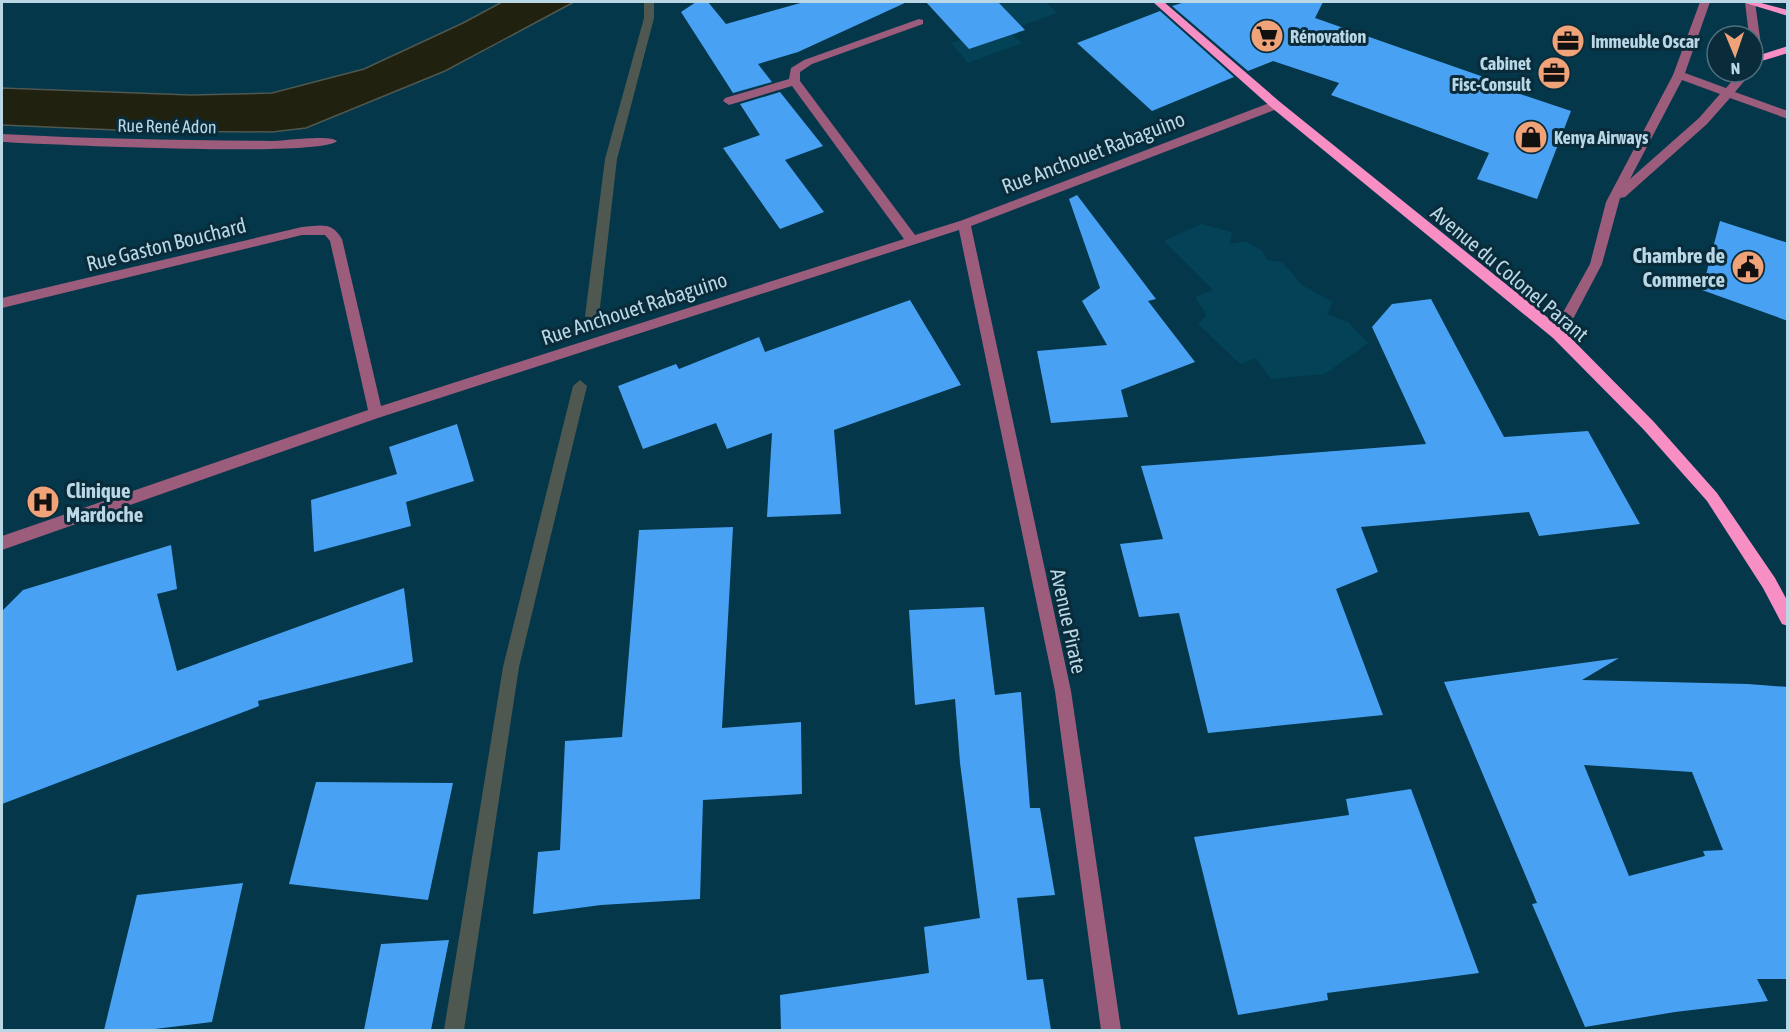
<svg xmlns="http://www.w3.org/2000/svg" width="1789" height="1032" font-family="'Asap Condensed',sans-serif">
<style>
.built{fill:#044258}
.water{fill:#212110;stroke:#4f5850;stroke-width:1.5}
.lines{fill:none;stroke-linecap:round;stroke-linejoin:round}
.stream{fill:#4f5850;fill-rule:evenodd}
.building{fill:#49a1f3;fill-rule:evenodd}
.minor{fill:#9c5c7c;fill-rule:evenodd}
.major{fill:#f78ec4;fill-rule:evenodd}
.labels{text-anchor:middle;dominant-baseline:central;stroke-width:6;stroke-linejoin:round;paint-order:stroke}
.far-poi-label{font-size:18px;font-weight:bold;fill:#b9d7e5;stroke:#0a2b39;text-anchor:start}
.far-street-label{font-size:18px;fill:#b9d7e5;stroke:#0a2b39}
.street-label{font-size:21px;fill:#b9d7e5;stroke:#0a2b39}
.poi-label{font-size:21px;font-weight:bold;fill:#b9d7e5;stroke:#0a2b39;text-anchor:end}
</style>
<rect width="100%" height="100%" fill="#033749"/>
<g class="built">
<path d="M 948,2 L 1046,2 L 1057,13 L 992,37 L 1009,32 L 1022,43 L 968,63 L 951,43 L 985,32 Z"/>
<path d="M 1201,224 L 1232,232 L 1230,244 L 1246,241 L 1262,251 L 1267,260 L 1282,262 L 1302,285 L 1333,302 L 1327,314 L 1348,322 L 1368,343 L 1325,374 L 1271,379 L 1256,358 L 1240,364 L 1198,324 L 1207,315 L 1195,297 L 1213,290 L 1164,241 Z"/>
</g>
<path class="water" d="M 502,2 L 574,2 L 445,71 L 306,128 L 272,132 L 139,131 L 2,125 L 2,88 L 191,95 L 272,93 L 364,69 L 463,23 Z"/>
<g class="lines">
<g class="stream">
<path d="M 644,2 L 654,2 L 654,18 L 617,159 L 599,316 L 592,321 L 585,316 L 605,159 L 644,18 Z"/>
<path d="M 580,380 L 587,386 L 519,667 L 464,1030 L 444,1030 L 503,667 L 573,386 Z"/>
</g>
</g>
<g class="building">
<path d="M 696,2 L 708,2 L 726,24 L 804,2 L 907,2 L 798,52 L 758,64 L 772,82 L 733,93 L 681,12 Z"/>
<path d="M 926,2 L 998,2 L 1025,30 L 969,49 Z"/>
<path d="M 1185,2 L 1323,2 L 1315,18 L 1498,82 L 1496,86 L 1571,111 L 1537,199 L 1477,179 L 1489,153 L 1331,95 L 1339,83 L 1273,61 L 1248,71 L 1172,6 Z"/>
<path d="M 1160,11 L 1234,77 L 1152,111 L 1077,43 Z"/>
<path d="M 780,92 L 823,146 L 785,160 L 824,212 L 780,229 L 723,148 L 760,135 L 740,104 Z"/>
<path d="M 1077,195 L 1156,299 L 1148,301 L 1195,362 L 1121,390 L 1128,417 L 1051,423 L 1037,351 L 1107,345 L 1082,301 L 1100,288 L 1069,199 Z"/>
<path d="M 1720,221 L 1788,243 L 1788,321 L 1702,290 Z"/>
<path d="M 1431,299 L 1504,437 L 1588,431 L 1640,524 L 1539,536 L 1529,512 L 1361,527 L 1378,572 L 1336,589 L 1383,715 L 1208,733 L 1179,613 L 1139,617 L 1120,544 L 1163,539 L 1141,466 L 1426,444 L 1372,327 L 1392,304 Z"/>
<path d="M 910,300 L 961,385 L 834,430 L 841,514 L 767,517 L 772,433 L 727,449 L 716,423 L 643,449 L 618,386 L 676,364 L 679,369 L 759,337 L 765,352 Z"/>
<path d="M 457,424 L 474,481 L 406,502 L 411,526 L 314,552 L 311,500 L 397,474 L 389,447 Z"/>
<path d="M 733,527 L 722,728 L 801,722 L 802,794 L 703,800 L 700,899 L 601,905 L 533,914 L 538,852 L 560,850 L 565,741 L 622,737 L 639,530 Z"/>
<path d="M 171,545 L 177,589 L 157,594 L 177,671 L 404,588 L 413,662 L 258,701 L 259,706 L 2,804 L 2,611 L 23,590 Z"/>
<path d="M 984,607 L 995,695 L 1021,692 L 1030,808 L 1040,808 L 1055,895 L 1017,898 L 1027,980 L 1043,979 L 1051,1030 L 781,1030 L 780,995 L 929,973 L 924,927 L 980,918 L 960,763 L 955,699 L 915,705 L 909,610 Z"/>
<path d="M 1619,658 L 1582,680 L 1748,684 L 1788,687 L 1788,979 L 1757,979 L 1768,1001 L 1675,1012 L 1585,1027 L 1532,904 L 1537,903 L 1444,682 ZM 1584,765 L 1692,772 L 1723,850 L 1703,851 L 1705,856 L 1629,876 Z"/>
<path d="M 316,782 L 453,783 L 428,900 L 289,884 Z"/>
<path d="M 1411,789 L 1479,973 L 1327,993 L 1328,1000 L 1238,1015 L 1194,837 L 1349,815 L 1346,799 Z"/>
<path d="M 243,883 L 212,1022 L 147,1030 L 104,1030 L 137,895 Z"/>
<path d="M 449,940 L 431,1030 L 364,1030 L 381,944 Z"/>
</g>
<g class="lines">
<g class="minor">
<path d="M 1700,2 L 1710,2 L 1685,73 L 1726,88 L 1740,72 L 1752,72 L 1735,92 L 1788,111 L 1788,119 L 1730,98 L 1707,124 L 1625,197 L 1620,198 L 1602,264 L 1563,338 L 1553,338 L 1551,334 L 1590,264 L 1606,202 L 1673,75 ZM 1682,80 L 1720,94 L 1699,118 L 1630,179 Z"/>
<path d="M 1745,2 L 1755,2 L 1763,59 L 1753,67 L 1753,36 L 1749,36 Z"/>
<path d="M 919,19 L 923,20 L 923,24 L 812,64 L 800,72 L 800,81 L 915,235 L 960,221 L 1272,102 L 1280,102 L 1282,105 L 1280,108 L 971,226 L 1071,691 L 1121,1030 L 1101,1030 L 1055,691 L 959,230 L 378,418 L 2,550 L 2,536 L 368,410 L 330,241 L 325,235 L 302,235 L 2,308 L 2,298 L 302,227 C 321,226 331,221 342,239 L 381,406 L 904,239 L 792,86 L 729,105 L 723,101 L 725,98 L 789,79 L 791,68 L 804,60 Z"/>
<path d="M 2,134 C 91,139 180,140 270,141 C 282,141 330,134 337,141 C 321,158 43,144 2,142 Z"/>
</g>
<g class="major">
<path d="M 1153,2 L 1164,2 L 1280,102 L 1563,330 L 1654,422 L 1717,493 L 1775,578 L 1788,602 L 1788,626 L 1782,624 L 1763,588 L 1707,501 L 1644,430 L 1553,338 L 1272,108 Z"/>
<path d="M 1742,2 L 1757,2 L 1788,10 L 1788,16 Z"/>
<path d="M 1788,46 L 1788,53 L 1758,62 L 1753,60 L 1754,57 Z"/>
</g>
</g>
<defs>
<g id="supermarket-disc" transform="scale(1.725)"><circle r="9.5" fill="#f0a278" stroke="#0a2b39"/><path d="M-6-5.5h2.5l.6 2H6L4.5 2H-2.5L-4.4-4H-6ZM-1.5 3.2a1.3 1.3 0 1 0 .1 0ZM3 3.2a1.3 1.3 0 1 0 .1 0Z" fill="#111"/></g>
<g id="office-disc" transform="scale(1.725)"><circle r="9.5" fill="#f0a278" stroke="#0a2b39"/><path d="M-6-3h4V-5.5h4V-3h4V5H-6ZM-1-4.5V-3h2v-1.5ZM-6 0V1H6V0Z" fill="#111"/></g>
<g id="shop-disc" transform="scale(1.725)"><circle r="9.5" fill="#f0a278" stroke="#0a2b39"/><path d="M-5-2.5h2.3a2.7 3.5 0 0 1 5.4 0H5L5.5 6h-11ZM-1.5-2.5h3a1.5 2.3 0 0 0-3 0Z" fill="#111"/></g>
<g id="civic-disc" transform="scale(1.725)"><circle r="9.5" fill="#f0a278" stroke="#0a2b39"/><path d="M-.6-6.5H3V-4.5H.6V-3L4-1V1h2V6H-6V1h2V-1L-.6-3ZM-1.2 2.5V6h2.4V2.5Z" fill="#111"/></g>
<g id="hospital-disc" transform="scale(1.725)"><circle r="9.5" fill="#f0a278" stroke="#0a2b39"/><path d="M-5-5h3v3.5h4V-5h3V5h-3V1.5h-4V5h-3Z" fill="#111"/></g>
</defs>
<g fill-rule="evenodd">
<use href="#supermarket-disc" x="1267" y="36"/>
<use href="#office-disc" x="1568" y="41"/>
<use href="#office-disc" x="1554" y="73"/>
<use href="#shop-disc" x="1531" y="137"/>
<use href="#civic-disc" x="1748" y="267"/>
<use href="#hospital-disc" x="43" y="502"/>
</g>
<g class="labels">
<g class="far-poi-label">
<text x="1290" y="36">Rénovation</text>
<text x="1591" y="41">Immeuble Oscar</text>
<text x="1531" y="63" text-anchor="end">Cabinet<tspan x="1531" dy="21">Fisc-Consult</tspan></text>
<text x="1554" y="137">Kenya Airways</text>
</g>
<g class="far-street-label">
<text transform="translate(167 126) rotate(1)">Rue René Adon</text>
</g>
<g class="street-label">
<text transform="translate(1093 152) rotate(-21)">Rue Anchouet Rabaguino</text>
<text transform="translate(166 244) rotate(-14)">Rue Gaston Bouchard</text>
<text transform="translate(1510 273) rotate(40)">Avenue du Colonel Parant</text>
<text transform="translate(634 308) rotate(-18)">Rue Anchouet Rabaguino</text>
<text transform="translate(1069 621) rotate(78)">Avenue Pirate</text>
</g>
<g class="poi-label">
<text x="1725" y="255">Chambre de<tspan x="1725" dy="24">Commerce</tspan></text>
<text x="66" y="490" text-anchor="start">Clinique<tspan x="66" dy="24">Mardoche</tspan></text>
</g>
</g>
<rect width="1789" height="1032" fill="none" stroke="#b9d7e5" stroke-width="6"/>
<g transform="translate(1735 54) rotate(178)"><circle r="28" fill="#0a2b39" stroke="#50707e" stroke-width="1.5"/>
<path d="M0-4.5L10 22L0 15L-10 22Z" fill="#f0a278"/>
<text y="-9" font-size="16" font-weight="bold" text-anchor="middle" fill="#b9d7e5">N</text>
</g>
</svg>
